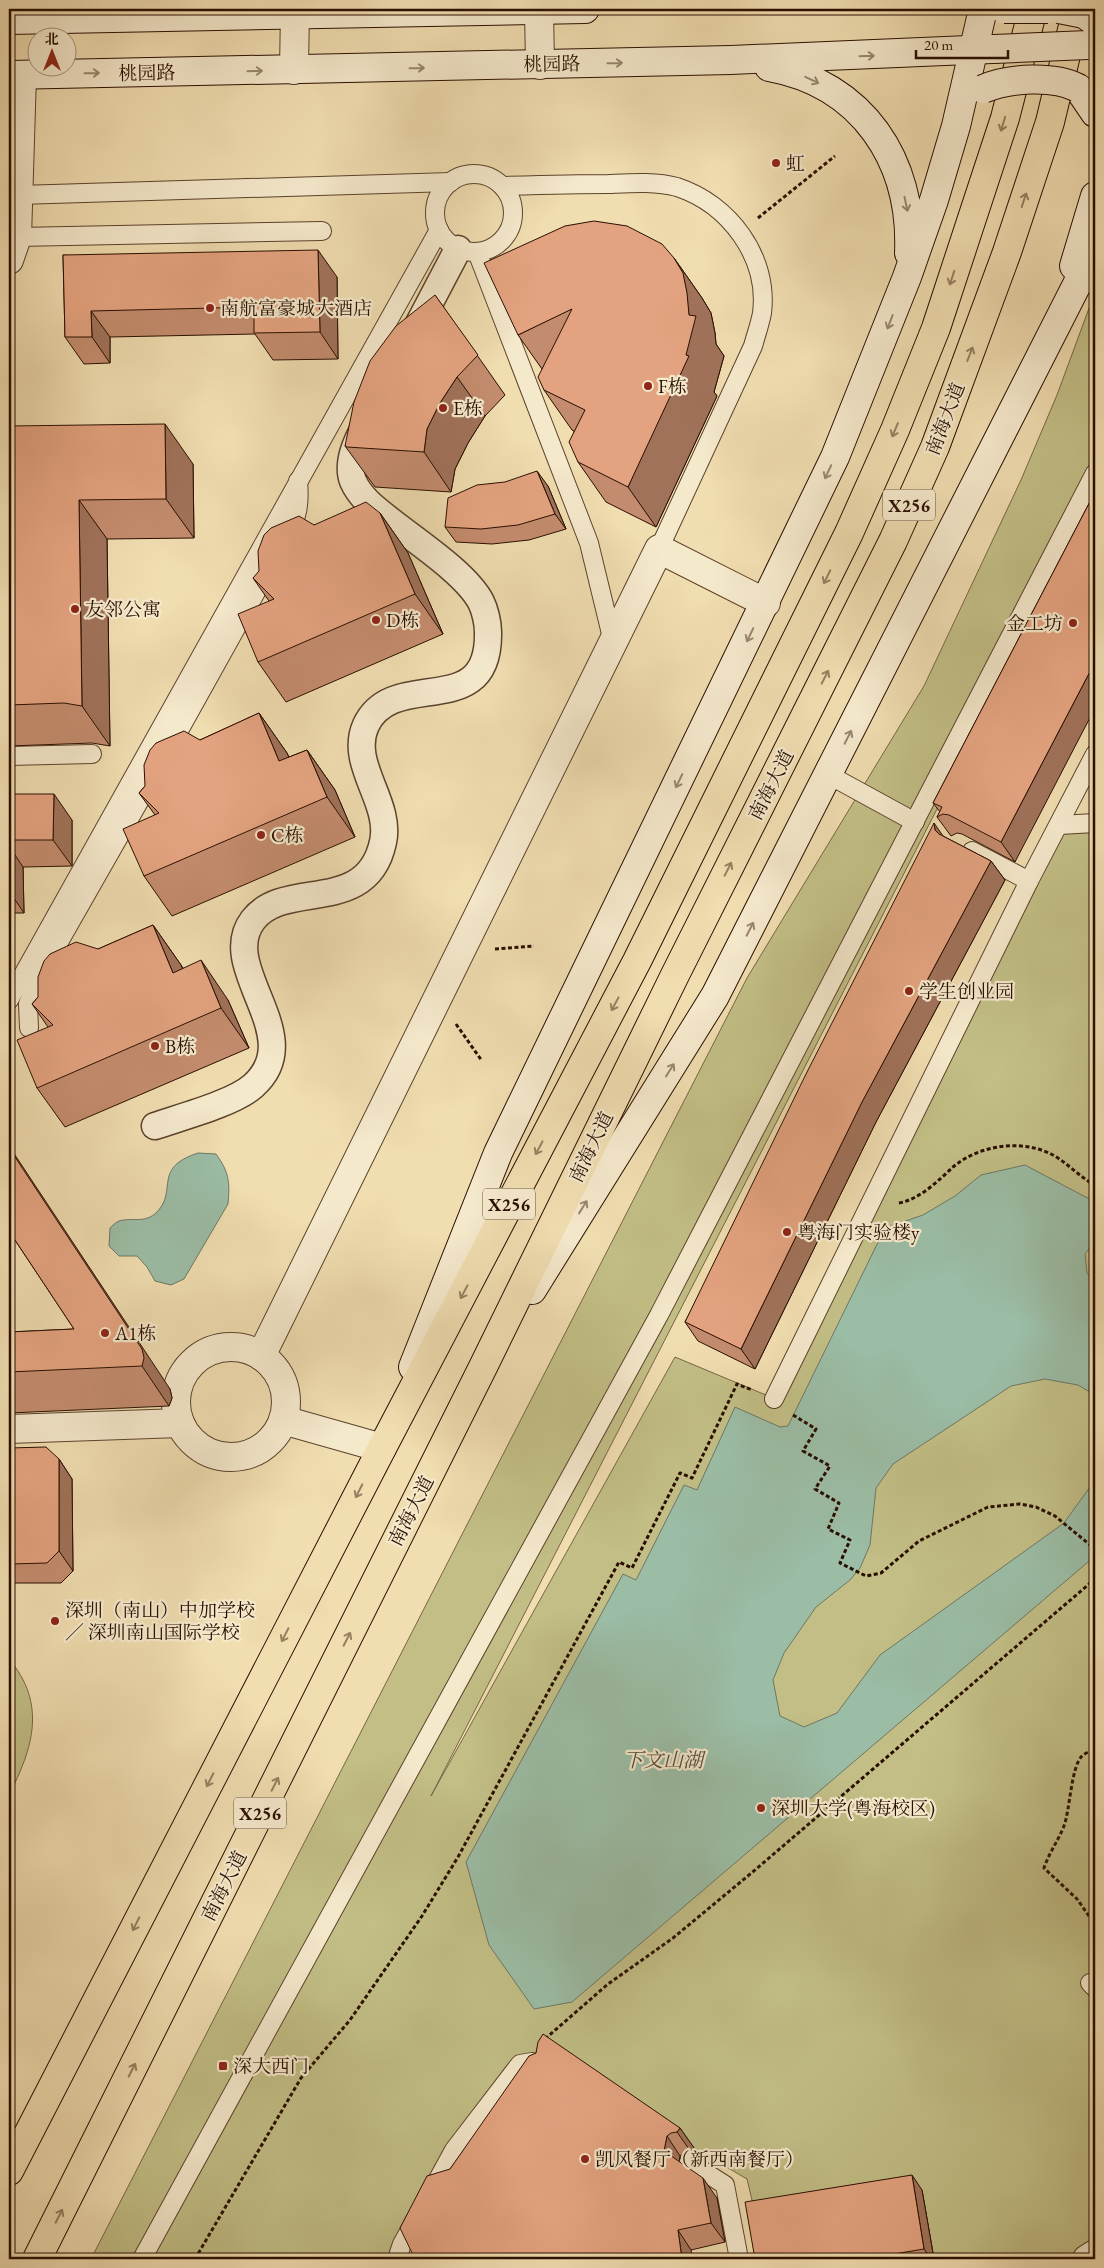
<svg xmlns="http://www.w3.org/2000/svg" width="1104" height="2268" font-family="'EB Garamond','Noto Serif SC',serif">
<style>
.green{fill:#c2be86;stroke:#766643}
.water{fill:#9bbda6;stroke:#6d7764}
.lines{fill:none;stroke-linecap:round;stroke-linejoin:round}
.service-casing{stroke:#5b422c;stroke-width:20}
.pedestrian-casing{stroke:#5b422c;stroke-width:29}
.minor-casing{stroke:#5b422c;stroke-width:30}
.secondary-casing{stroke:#290e00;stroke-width:30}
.primary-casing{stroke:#290e00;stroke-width:30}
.path{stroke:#290e00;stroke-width:3;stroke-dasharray:4 2.5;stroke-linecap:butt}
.service{stroke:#f5e9cc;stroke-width:18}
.pedestrian{stroke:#f5e9cc;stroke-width:26}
.minor{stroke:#f5e9cc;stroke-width:28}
.secondary{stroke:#f5e9cc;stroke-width:28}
.primary{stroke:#f0ddb0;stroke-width:28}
.secondary-bridge-casing{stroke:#290e00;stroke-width:30;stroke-linecap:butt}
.secondary-bridge{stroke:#f5e9cc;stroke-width:28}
.wall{fill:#c48c6e;stroke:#290e00}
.shaded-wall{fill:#a0725a;stroke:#290e00}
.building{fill:#e4a380;stroke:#290e00}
.oneway{stroke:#998670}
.oneway2{stroke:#968061}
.poi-dot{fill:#8f2418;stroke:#f5e9cc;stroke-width:2}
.labels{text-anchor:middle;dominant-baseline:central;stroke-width:4.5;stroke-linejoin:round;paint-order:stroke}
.shield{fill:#f5e9cc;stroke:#66503d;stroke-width:1}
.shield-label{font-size:18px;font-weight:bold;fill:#290e00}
.street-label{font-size:19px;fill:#290e00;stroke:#f5e9cc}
.poi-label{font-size:19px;fill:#290e00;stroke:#f5e9cc;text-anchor:start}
.water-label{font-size:20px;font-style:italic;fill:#514b3a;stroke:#f5e9cc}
</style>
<rect width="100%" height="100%" fill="#f0ddb0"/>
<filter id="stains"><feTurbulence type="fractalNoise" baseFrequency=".004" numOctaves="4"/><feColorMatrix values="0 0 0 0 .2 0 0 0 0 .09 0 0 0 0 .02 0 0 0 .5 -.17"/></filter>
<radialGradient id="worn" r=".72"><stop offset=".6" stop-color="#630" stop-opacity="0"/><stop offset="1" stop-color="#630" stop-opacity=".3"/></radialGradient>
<g class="green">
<path d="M 1095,292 L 1095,483 L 1017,653 L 431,1796 L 675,1357 L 773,1398 L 1059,825 L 1095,823 L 1095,2259 L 934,2259 L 922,2190 L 756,2217 L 747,2179 L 694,2148 L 557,2054 L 397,2259 L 91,2259 L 747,978 L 924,686 L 1021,480 L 1057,395 Z"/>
<path d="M 9,1659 C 47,1704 33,1748 9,1795 Z"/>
</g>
<g class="water">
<path d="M 198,1153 L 216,1154 C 229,1172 230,1182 228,1204 L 184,1279 L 171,1285 L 155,1281 L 147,1267 L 137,1256 L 119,1256 L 109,1246 L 110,1228 C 112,1226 116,1222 119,1221 C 132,1217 145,1224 157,1212 C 178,1190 152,1168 198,1153 Z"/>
<path d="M 1025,1165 L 1095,1202 L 1095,1241 L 1085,1254 L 1087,1273 L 1095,1282 L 1095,1395 L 1078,1385 L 1045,1379 L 1011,1386 L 893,1464 L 876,1488 L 870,1545 L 860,1568 L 850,1580 L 816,1607 L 784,1653 L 773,1680 L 780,1716 L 804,1727 L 837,1713 L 880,1655 L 1064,1523 L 1095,1480 L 1095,1556 L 572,2002 L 534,2009 L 489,1945 L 466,1862 L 623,1574 L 636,1580 L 684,1485 L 697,1490 L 735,1407 L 780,1427 L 788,1426 L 885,1228 L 923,1215 L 955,1196 L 981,1175 Z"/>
</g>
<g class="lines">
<g class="service-casing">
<g id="service">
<circle cx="474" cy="213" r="39"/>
<path d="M 502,186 C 538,185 573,184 609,184 C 630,183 656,181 677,187 C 729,204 769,257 762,313 C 760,324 756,335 753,346 L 659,549"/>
<path d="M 19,195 L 451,182"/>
<path d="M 17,237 L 322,231"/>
<path d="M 477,252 L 589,543 L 613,642"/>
<path d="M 286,538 C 298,518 300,503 298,481"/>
<path d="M 166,754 L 270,567"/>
<path d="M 9,756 L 92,754"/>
<path d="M 829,775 L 915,822"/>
<path d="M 1059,825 L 1095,823"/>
<path d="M 1029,881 L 1095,754"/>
<path d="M 9,1000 L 439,230"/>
<path d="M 29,1028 L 28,1004 L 39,977 L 153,777"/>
<path d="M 774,1399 L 1029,881 L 972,851"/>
<path d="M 1090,1983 L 1095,1988"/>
<path d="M 689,2162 L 725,2185 L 739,2259"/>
<path d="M 431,2192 L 454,2150 L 520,2064 L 532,2062 L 542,2065"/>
<path d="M 142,2259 L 659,1315 L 1095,473"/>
<path d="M 397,2259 L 402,2244 L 417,2217"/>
</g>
</g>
<g class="pedestrian-casing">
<g id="pedestrian">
<path d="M 417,327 L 458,249"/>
<path d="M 155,1126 C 181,1117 234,1103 253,1086 C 310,1036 216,968 253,920 C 285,878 367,917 383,842 C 392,802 348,764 366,725 C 394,666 490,724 488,632 C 488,623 485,610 481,602 C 466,573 414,540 387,518 C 374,508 360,497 353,481 C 346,463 357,440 366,424"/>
</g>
</g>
<g class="minor-casing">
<g id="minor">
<path d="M 539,9 L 540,65"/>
<path d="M 294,70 L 295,9"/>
<path d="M 9,260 L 17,237 L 22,75"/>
<circle cx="231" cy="1402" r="55"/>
<path d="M 261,1356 L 659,549 L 766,603"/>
<path d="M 283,1420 L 382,1448"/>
<path d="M 9,1429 L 180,1423"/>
<path d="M 1087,2259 L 1095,2254"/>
</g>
</g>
<g class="secondary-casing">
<g id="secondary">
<path d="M 9,20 L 585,9"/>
<path d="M 769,67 C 863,84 913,161 909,253"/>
<path d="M 9,75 L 731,60 L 992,49"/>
<path d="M 1078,88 L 1095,113"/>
<path d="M 1074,266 L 1095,196"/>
<path d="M 532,1290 L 715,996 L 1095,249"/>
<path d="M 413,1367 L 498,1153 L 835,457 L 907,277 L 934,200 L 956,126 L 983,9"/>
</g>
</g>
<g class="primary-casing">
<g id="primary">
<path d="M 9,2171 L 382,1448 L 637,961 L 849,533 L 895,430 L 936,328 L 1005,118 L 1033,9"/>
<path d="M 37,2259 L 483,1367 L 675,975 L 893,541 L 935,447 L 1007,252 L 1050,122 L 1077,9"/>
</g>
</g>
<g class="path">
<path d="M 758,218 L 835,156"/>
<path d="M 495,949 L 534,946"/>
<path d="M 456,1024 L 482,1061"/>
<path d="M 899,1203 C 920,1199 938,1181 953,1167 C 979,1145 1021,1139 1051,1154 C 1067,1162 1079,1177 1095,1185"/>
<path d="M 793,1415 L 816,1429 L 803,1451 L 830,1466 L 815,1489 L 839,1503 L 828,1529 L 850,1540 L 840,1563 L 866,1576 L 881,1573 L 919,1541 L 988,1507 L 1020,1504 L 1036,1507 L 1055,1516 L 1095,1549"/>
<path d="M 1092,1960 L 1094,1923 L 1077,1899 L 1044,1868 C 1049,1853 1058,1841 1064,1826 C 1070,1810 1071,1767 1082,1756 C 1085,1753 1091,1751 1095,1748"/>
<path d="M 545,2039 L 608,1984 L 673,1938 L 755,1870 L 1095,1579"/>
<path d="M 195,2259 L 301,2078 L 350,2020 L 422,1916 L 458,1857 L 619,1562 L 632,1568 L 680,1473 L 692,1478 L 737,1384 L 752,1390"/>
</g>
<use href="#service" class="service"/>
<use href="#pedestrian" class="pedestrian"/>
<use href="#minor" class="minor"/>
<use href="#secondary" class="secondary"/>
<use href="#primary" class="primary"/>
<g class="secondary-bridge-casing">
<g id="secondary-bridge">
<path d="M 1004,9 L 1048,9"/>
<path d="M 1059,9 L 1084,14 L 1094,21"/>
<path d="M 994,49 L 1088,45"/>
<path d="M 983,89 C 1008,78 1054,75 1078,88"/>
</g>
</g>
<use href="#secondary-bridge" class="secondary-bridge"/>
</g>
<g class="wall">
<path d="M 63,255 L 337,277 L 338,359 L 273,360 L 255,334 L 110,337 L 110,363 L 84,364 L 65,337 Z"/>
<path d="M 674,258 L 702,298 L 711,313 L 715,333 L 716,344 L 724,356 L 714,392 L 717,396 L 656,527 L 606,502 L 578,462 L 574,431 L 572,430 L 544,390 L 542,369 L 518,335 Z"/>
<path d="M 435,295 L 505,395 L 485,416 L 468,443 L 455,469 L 451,492 L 375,487 L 345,446 Z"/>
<path d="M 9,426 L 193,464 L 194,538 L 107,539 L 110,746 L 92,743 L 9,746 L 9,637 L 14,637 L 12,540 L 9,541 Z"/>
<path d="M 548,486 L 566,529 L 529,540 L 492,544 L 456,542 L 445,527 Z"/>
<path d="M 1095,492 L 1015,862 L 962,834 L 957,833 L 951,836 L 937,817 L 940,812 L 933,803 Z"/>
<path d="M 380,513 L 408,553 L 443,634 L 286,702 L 258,662 L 269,601 L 253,578 L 314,525 Z"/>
<path d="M 259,713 L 287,753 L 289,757 L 307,750 L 335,790 L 355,837 L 172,916 L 144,876 L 155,815 L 139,793 L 145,786 L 200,740 Z"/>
<path d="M 9,794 L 72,820 L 72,866 L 23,867 L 24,913 L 9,913 Z"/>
<path d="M 943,836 L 991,861 L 1005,880 L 876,1122 L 755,1369 L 698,1341 L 685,1322 Z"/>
<path d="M 153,925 L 181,965 L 183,968 L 228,1000 L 249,1048 L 65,1127 L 37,1088 L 48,1027 L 32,1004 L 38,997 L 98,949 Z"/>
<path d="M 9,1231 L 170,1389 L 172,1398 L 169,1406 L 9,1413 L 9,1332 L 74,1329 Z"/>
<path d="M 9,1448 L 59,1459 L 72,1479 L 73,1571 L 61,1583 L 9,1583 Z"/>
<path d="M 536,2053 L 680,2128 L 694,2148 L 691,2152 L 685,2152 L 680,2156 L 679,2162 L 717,2198 L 725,2242 L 691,2250 L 450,2169 Z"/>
<path d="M 922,2190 L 934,2259 L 755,2259 Z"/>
</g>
<g class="shaded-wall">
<path d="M 318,250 L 337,277 L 338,359 L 320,332 Z"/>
<path d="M 674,258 L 702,298 L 711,313 L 715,333 L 716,344 L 724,356 L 714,392 L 717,396 L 656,527 L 628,487 L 686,355 L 689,315 Z"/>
<path d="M 91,311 L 110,337 L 110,363 L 92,337 Z"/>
<path d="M 457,377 L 485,416 L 468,443 L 455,469 L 451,492 L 424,452 L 427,429 L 440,403 Z"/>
<path d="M 165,424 L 193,464 L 194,538 L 166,499 Z"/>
<path d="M 537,471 L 548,486 L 566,529 L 555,514 Z"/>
<path d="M 79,500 L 107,539 L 110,746 L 82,706 Z"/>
<path d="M 380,513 L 408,553 L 443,634 L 415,594 Z"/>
<path d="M 1095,662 L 1095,708 L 1015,862 L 1001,842 Z"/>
<path d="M 259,713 L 287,753 L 307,801 L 279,761 Z"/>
<path d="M 307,750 L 335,790 L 355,837 L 327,797 Z"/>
<path d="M 54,794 L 72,820 L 72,866 L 53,840 Z"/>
<path d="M 934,823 L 948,843 L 935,830 Z"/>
<path d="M 9,846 L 23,867 L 24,913 L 9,891 Z"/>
<path d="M 991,861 L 1005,880 L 876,1122 L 755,1369 L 741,1349 L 862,1102 Z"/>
<path d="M 153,925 L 181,965 L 201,1013 L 173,973 Z"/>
<path d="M 201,960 L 228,1000 L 249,1048 L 221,1008 Z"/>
<path d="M 9,1146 L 170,1389 L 172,1398 L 169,1406 L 142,1366 L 9,1148 Z"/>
<path d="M 59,1459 L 72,1479 L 73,1571 L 59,1551 Z"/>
<path d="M 680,2128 L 694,2148 L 691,2152 L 677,2132 Z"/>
<path d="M 667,2136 L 680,2156 L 678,2170 L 664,2151 Z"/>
<path d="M 912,2175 L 922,2190 L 934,2259 L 931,2259 L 924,2249 Z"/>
<path d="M 703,2178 L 717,2198 L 725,2242 L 711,2223 Z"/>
<path d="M 678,2230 L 691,2250 L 693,2259 L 682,2259 Z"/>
</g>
<g class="building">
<path d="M 594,221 L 627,226 L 662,244 L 674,258 L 683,273 L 687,293 L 689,315 L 696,316 L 686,355 L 689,356 L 628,487 L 578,462 L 569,442 L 585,410 L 544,390 L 538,377 L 572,309 L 518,335 L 484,263 L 565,226 Z"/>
<path d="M 318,250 L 320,332 L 254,333 L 254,307 L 91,311 L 92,337 L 65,337 L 63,255 Z"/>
<path d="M 435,295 L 478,355 L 457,377 L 440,403 L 427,429 L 424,452 L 347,447 L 345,446 L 354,402 L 370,361 L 396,326 Z"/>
<path d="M 165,424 L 166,499 L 79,500 L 82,706 L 64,703 L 9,705 L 9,637 L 14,637 L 12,500 L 9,500 L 9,426 Z"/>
<path d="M 537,471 L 555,514 L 518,525 L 481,529 L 445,527 L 448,498 L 477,485 L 505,482 Z"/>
<path d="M 1095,492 L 1095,662 L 1001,842 L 949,815 L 943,814 L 937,817 L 942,807 L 933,803 Z"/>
<path d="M 366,502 L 380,513 L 415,594 L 258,662 L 238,614 L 274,599 L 253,578 L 259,571 L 258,551 L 264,535 L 271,528 L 299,516 L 314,525 Z"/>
<path d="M 259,713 L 279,761 L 307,750 L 327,797 L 144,876 L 123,829 L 159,813 L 139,793 L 145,786 L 144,765 L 150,750 L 156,743 L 184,731 L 200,740 Z"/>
<path d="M 9,794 L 54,794 L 53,840 L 9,840 Z"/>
<path d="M 934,823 L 935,830 L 939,834 L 991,861 L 862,1102 L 741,1349 L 685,1322 L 806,1074 Z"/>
<path d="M 153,925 L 173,973 L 201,960 L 221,1008 L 37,1088 L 17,1040 L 53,1025 L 32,1004 L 38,997 L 38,977 L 44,961 L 50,954 L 76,942 L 98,949 Z"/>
<path d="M 9,1148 L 142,1349 L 144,1358 L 142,1366 L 9,1372 L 9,1332 L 74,1329 L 9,1231 Z"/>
<path d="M 46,1447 L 59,1459 L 59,1551 L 47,1563 L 9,1564 L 9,1448 Z"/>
<path d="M 543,2034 L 680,2128 L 677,2132 L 671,2133 L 667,2136 L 664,2151 L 703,2178 L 711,2223 L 678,2230 L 682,2259 L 411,2259 L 413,2255 L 400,2228 L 427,2176 L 450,2169 L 529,2056 L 536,2053 L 538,2042 Z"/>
<path d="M 912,2175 L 924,2249 L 864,2259 L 755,2259 L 745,2202 Z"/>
</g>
<defs><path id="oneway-shaft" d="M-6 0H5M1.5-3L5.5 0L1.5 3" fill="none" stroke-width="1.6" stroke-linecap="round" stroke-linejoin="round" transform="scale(1.25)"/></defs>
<g class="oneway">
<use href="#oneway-shaft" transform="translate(867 56) rotate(-2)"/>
<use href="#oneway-shaft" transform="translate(615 63) rotate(-1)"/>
<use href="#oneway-shaft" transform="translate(417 68) rotate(-1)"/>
<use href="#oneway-shaft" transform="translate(255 71) rotate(-1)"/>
<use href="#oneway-shaft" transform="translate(92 73) rotate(-1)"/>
<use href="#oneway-shaft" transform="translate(812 80) rotate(25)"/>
<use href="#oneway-shaft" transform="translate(906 204) rotate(78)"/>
<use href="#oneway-shaft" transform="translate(890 322) rotate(111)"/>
<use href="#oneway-shaft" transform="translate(828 472) rotate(115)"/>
<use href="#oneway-shaft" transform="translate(750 635) rotate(116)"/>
<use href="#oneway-shaft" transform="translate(848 737) rotate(-63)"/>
<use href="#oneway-shaft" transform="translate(679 781) rotate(116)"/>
<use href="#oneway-shaft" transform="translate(750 929) rotate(-63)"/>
<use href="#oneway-shaft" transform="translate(670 1070) rotate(-58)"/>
<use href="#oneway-shaft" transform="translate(583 1207) rotate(-58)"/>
</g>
<g class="oneway2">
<use href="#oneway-shaft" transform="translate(1003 124) rotate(107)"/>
<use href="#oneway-shaft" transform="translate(1024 200) rotate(-72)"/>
<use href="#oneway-shaft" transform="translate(952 278) rotate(108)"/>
<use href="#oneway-shaft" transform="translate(970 354) rotate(-69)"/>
<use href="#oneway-shaft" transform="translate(895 430) rotate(113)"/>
<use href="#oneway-shaft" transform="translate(827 577) rotate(116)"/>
<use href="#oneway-shaft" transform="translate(825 677) rotate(-63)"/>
<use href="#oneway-shaft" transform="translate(728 869) rotate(-63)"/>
<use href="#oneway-shaft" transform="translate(615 1004) rotate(118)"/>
<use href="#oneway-shaft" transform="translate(539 1148) rotate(118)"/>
<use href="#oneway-shaft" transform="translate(464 1292) rotate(118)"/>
<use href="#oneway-shaft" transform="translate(359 1491) rotate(117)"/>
<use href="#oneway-shaft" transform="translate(285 1635) rotate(117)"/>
<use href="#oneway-shaft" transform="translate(347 1639) rotate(-63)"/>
<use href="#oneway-shaft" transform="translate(210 1780) rotate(117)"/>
<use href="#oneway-shaft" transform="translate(275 1784) rotate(-63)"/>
<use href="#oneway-shaft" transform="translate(136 1924) rotate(117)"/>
<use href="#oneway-shaft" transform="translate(132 2070) rotate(-63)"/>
<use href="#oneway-shaft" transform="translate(59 2216) rotate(-63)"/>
</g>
<g class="poi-dot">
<circle cx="776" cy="163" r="5"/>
<circle cx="210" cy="308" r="5"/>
<circle cx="648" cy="386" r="5"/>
<circle cx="443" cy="408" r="5"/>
<circle cx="75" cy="609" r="5"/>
<circle cx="376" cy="620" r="5"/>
<circle cx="1073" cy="623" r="5"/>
<circle cx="261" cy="835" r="5"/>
<circle cx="909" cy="991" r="5"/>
<circle cx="155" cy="1046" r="5"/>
<circle cx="787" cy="1232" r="5"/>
<circle cx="105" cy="1333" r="5"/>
<circle cx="55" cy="1621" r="5"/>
<circle cx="761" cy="1808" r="5"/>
<rect x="218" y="2061" width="10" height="10" rx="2.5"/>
<circle cx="585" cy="2159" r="5"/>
</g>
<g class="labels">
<g class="shield">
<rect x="883" y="489.5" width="52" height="31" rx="4"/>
<rect x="483" y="1188.5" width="52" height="31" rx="4"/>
<rect x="234" y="1797.5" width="52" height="31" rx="4"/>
</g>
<g class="shield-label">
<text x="909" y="505">X256</text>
<text x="509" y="1204">X256</text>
<text x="260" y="1813">X256</text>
</g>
<g class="street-label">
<text transform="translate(552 64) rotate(-1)">桃园路</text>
<text transform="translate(147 73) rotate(-1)">桃园路</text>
<text transform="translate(945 419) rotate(-69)">南海大道</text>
<text transform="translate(771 785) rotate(-63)">南海大道</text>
<text transform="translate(591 1147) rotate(-64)">南海大道</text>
<text transform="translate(411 1511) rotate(-63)">南海大道</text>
<text transform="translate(224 1886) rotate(-63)">南海大道</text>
</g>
<g class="poi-label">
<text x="786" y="163">虹</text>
<text x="220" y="308">南航富豪城大酒店</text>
<text x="658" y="386">F栋</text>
<text x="453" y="408">E栋</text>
<text x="85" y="609">友邻公寓</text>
<text x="386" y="620">D栋</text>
<text x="1063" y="623" text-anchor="end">金工坊</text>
<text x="271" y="835">C栋</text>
<text x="919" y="991">学生创业园</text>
<text x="165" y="1046">B栋</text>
<text x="797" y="1232">粤海门实验楼y</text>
<text x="115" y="1333">A1栋</text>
<text x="65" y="1610">深圳（南山）中加学校<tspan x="65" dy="22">／ 深圳南山国际学校</tspan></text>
<text x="771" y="1808">深圳大学(粤海校区)</text>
<text x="233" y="2066">深大西门</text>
<text x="595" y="2159">凯风餐厅（新西南餐厅）</text>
</g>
<g class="water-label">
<text x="663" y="1760">下文山湖</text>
</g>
</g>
<rect width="1104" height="2268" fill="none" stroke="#f0ddb0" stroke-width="30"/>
<rect x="10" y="10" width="1084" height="2248" fill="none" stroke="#290e00" stroke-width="2.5"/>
<rect x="15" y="15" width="1074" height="2238" fill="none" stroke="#290e00"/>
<g transform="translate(52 52)"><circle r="24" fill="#f5e9cc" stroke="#a3917a"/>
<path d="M0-4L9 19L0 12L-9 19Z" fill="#8f2418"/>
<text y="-8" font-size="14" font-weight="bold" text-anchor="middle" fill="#290e00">北</text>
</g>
<path d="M916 50v8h92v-8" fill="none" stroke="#290e00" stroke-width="2.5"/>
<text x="924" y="50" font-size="15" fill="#290e00" stroke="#f5e9cc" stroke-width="4" paint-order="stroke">20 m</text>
<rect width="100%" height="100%" filter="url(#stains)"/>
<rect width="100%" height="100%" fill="url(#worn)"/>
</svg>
